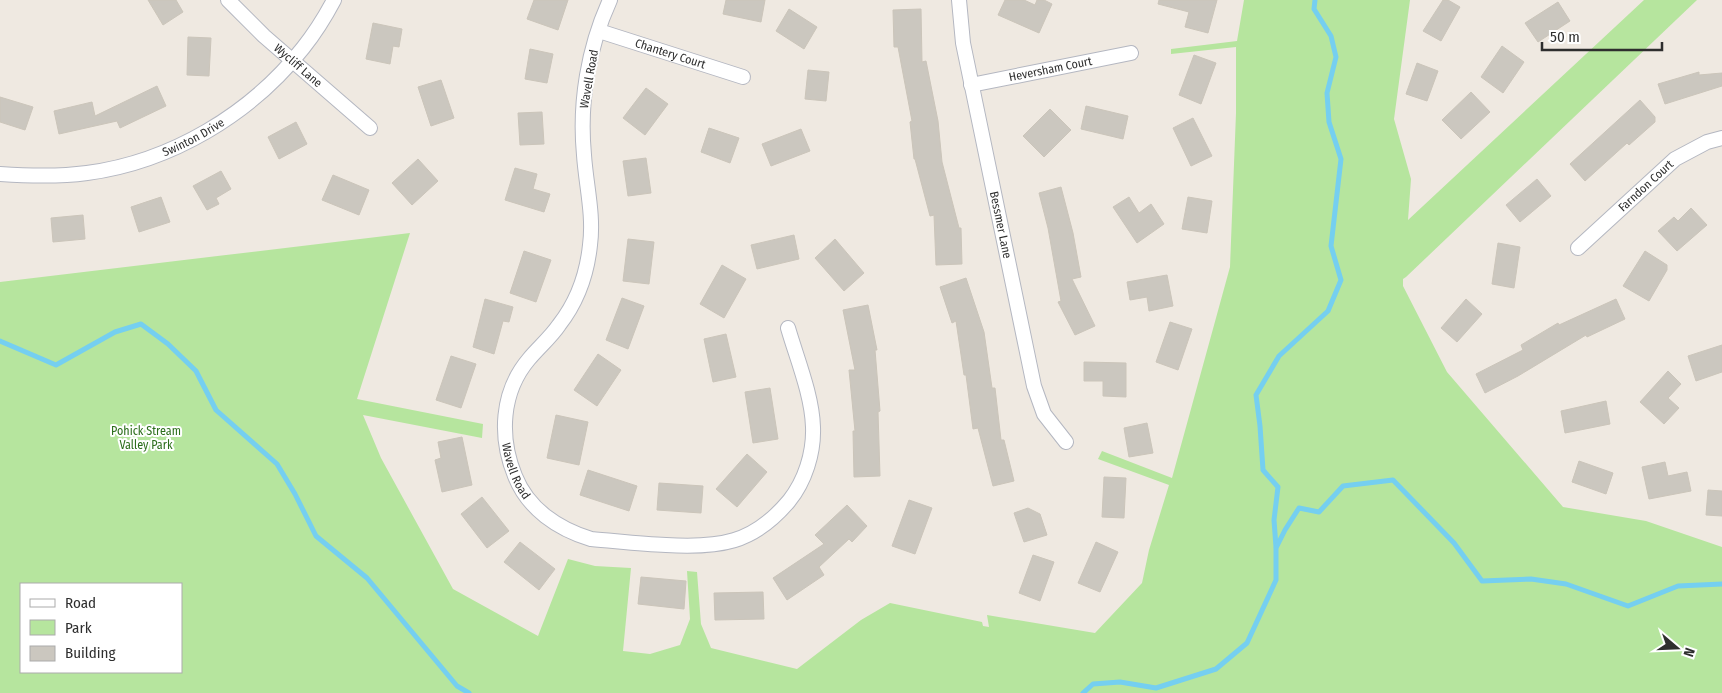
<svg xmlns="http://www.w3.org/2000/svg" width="1722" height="693" font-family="'Fira Sans Condensed',sans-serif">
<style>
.green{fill:#b6e59e;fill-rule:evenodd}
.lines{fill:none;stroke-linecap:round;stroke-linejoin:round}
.stream{stroke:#75cff0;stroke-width:5}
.building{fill:#cbc7bf;stroke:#cbc5ba}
.minor-casing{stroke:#b4b7c1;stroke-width:16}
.minor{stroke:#fff;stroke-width:14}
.labels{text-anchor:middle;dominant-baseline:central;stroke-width:4;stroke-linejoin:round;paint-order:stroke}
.street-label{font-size:12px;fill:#2e2e2e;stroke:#fff}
.park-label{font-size:12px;fill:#2c6e1b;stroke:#fff}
</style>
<rect width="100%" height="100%" fill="#efe9e1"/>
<path class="green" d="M 1244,0 L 1410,0 L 1394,119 L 1411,179 L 1408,220 L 1644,0 L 1697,0 L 1406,277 L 1403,279 L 1403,286 L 1447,372 L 1563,507 L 1646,521 L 1722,547 L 1722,693 L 0,693 L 0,282 L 410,233 L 357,399 L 483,424 L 482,438 L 363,415 L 381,458 L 453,589 L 538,636 L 568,559 L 595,566 L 631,568 L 623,651 L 650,654 L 680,645 L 690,619 L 687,571 L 697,572 L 701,624 L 711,648 L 797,669 L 861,620 L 890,603 L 982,622 L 983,626 L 989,627 L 987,615 L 1095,633 L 1142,583 L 1149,550 L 1169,485 L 1098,459 L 1102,451 L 1172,478 L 1230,267 L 1236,113 L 1236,47 L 1171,54 L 1171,49 L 1237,41 ZM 21,584 L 181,584 L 181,672 L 21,672 Z"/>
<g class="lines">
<g class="stream">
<path d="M 0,341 L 56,365 L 115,332 L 141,324 L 168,344 L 196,371 L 216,410 L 277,464 L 295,494 L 316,536 L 367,578 L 457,686 L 469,693"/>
<path d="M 1276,547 L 1274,520 L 1278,487 L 1263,470 L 1260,426 L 1256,395 L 1279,356 L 1328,311 L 1341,280 L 1331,246 L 1341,159 L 1329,122 L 1327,93 L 1336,57 L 1331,36 L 1314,9 L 1315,0"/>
<path d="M 1083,693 L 1093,684 L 1120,682 L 1156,688 L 1216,669 L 1247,643 L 1276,580 L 1276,548 L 1285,530 L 1299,508 L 1319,512 L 1343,486 L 1393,480 L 1454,543 L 1482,581 L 1531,579 L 1566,584 L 1628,606 L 1678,586 L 1722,584"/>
</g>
</g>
<g class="building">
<path d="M 148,0 L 176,0 L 183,12 L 163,25 Z"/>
<path d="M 534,0 L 568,0 L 558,30 L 527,19 Z"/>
<path d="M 726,0 L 765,0 L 761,22 L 723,14 Z"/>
<path d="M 1005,0 L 1024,0 L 1035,5 L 1037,0 L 1044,0 L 1052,4 L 1039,33 L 998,15 Z"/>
<path d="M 1159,0 L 1217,0 L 1208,33 L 1185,27 L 1189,12 L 1158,4 Z"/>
<path d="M 1443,0 L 1448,0 L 1460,7 L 1441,41 L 1423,31 Z"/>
<path d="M 1558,2 L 1570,21 L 1538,42 L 1525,23 Z"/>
<path d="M 789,9 L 817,27 L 804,49 L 776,31 Z"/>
<path d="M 921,9 L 922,62 L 926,61 L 938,121 L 942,162 L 959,228 L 961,228 L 962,264 L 936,265 L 934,215 L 930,216 L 915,159 L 914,159 L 910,122 L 912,121 L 898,47 L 894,47 L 893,10 Z"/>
<path d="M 373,23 L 402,29 L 399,47 L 393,46 L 390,64 L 366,59 Z"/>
<path d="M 188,37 L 211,38 L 209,76 L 187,75 Z"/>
<path d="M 1502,46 L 1524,62 L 1503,93 L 1481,77 Z"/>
<path d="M 530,49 L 553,54 L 547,83 L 525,79 Z"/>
<path d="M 1194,55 L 1216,63 L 1201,104 L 1179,95 Z"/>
<path d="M 1417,63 L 1438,71 L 1427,101 L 1406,94 Z"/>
<path d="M 808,70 L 829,72 L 826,101 L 805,99 Z"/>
<path d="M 1699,72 L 1699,75 L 1722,73 L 1722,86 L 1665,104 L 1658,84 Z"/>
<path d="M 441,80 L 454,118 L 431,126 L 418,87 Z"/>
<path d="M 157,86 L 166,106 L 120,128 L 117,121 L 59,134 L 54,111 L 92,102 L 95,116 Z"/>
<path d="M 646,88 L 668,104 L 645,135 L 623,118 Z"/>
<path d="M 1471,92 L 1490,112 L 1461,139 L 1442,120 Z"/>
<path d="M 0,97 L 33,107 L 25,130 L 0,122 Z"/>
<path d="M 1640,100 L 1655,117 L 1655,122 L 1629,145 L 1627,143 L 1585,181 L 1570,164 Z"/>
<path d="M 1086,106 L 1128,116 L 1123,139 L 1081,129 Z"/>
<path d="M 1050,109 L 1071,130 L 1044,157 L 1023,136 Z"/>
<path d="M 542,112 L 544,144 L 520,145 L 518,113 Z"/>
<path d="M 1193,118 L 1212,156 L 1191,166 L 1173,128 Z"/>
<path d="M 296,122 L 307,144 L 279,159 L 268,137 Z"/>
<path d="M 709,128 L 739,138 L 730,163 L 701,152 Z"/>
<path d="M 801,129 L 810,151 L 771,166 L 762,144 Z"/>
<path d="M 646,158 L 651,193 L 628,196 L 623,161 Z"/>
<path d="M 418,159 L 438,181 L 412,205 L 392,183 Z"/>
<path d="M 515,168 L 537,174 L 533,189 L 550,194 L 544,212 L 505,200 Z"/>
<path d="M 221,171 L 231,189 L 216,198 L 219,204 L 207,210 L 193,186 Z"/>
<path d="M 333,175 L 369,190 L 359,215 L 322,200 Z"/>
<path d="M 1537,179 L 1551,196 L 1520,222 L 1506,205 Z"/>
<path d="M 1061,187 L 1073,233 L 1081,277 L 1072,279 L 1095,326 L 1075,335 L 1058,302 L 1061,301 L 1048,228 L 1039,193 Z"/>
<path d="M 161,197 L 170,222 L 139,232 L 131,207 Z"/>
<path d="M 1129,197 L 1139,213 L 1151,204 L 1164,224 L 1137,243 L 1113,207 Z"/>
<path d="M 1188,197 L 1212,201 L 1207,233 L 1182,229 Z"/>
<path d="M 1691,208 L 1707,225 L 1677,251 L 1658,231 L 1674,217 L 1678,221 Z"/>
<path d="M 83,215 L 85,239 L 53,242 L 51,218 Z"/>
<path d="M 794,235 L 799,259 L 757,269 L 751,245 Z"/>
<path d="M 628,239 L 654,242 L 649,284 L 623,281 Z"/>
<path d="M 835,239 L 864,273 L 844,291 L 815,258 Z"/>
<path d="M 1498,243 L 1520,247 L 1514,288 L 1492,284 Z"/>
<path d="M 524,251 L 551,260 L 536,302 L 510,293 Z"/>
<path d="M 1645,251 L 1667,265 L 1667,270 L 1649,301 L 1623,286 Z"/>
<path d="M 722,265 L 746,279 L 724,318 L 700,304 Z"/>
<path d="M 1167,275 L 1173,306 L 1149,311 L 1147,297 L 1130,300 L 1127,282 Z"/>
<path d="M 966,278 L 984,332 L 992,388 L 995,388 L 1001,440 L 1004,440 L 1014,481 L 993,486 L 978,428 L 973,429 L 966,375 L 964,375 L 956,321 L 952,323 L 940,287 Z"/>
<path d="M 622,298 L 644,306 L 628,349 L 606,340 Z"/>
<path d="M 485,299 L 513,307 L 509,322 L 503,321 L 494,354 L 473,347 Z"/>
<path d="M 1466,299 L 1482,314 L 1457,342 L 1441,328 Z"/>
<path d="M 1616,299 L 1625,319 L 1587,337 L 1586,335 L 1518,376 L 1485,393 L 1476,374 L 1523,350 L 1521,345 L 1558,323 L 1559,325 Z"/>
<path d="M 868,305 L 877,350 L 875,350 L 880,411 L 878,412 L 880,476 L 854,477 L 853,431 L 855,431 L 849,370 L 855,370 L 843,310 Z"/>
<path d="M 1170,322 L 1192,329 L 1178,370 L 1156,362 Z"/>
<path d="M 726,334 L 736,377 L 713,382 L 704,339 Z"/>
<path d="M 1722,345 L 1722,372 L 1696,381 L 1688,356 Z"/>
<path d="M 598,354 L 621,370 L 597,406 L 574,390 Z"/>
<path d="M 451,356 L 476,364 L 461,408 L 436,400 Z"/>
<path d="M 1084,362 L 1126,363 L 1126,397 L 1103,396 L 1103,381 L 1084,381 Z"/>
<path d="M 1668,371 L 1681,384 L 1668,398 L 1679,408 L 1664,424 L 1640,402 Z"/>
<path d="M 770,388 L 778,439 L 753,443 L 745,392 Z"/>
<path d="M 1606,401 L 1610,424 L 1565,433 L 1561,411 Z"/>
<path d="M 556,415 L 588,422 L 579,465 L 547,458 Z"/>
<path d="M 1147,423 L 1153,453 L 1129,457 L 1124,428 Z"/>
<path d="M 462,437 L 472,485 L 442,492 L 435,460 L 441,458 L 438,442 Z"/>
<path d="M 747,454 L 767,472 L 737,507 L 716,489 Z"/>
<path d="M 1579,461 L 1613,473 L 1606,494 L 1572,482 Z"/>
<path d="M 1665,462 L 1668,476 L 1687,472 L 1691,491 L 1649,499 L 1642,467 Z"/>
<path d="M 588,470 L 637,486 L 629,511 L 580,495 Z"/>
<path d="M 1104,477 L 1126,478 L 1124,518 L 1102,517 Z"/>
<path d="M 659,483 L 703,486 L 701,513 L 657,510 Z"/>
<path d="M 1708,490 L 1722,491 L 1722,516 L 1706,515 Z"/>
<path d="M 482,497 L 509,531 L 487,548 L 461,514 Z"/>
<path d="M 909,500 L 932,508 L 915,554 L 892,546 Z"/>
<path d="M 847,505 L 867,526 L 852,542 L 849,539 L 819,567 L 824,575 L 787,600 L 773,578 L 824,544 L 815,535 Z"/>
<path d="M 1028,508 L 1040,514 L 1047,535 L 1024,542 L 1014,513 Z"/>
<path d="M 520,542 L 555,569 L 539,590 L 504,562 Z"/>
<path d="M 1096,542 L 1118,552 L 1100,592 L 1078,583 Z"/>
<path d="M 1033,555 L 1054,562 L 1040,601 L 1019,593 Z"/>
<path d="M 641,577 L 686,581 L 684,609 L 638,604 Z"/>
<path d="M 763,592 L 764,619 L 715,620 L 714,593 Z"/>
</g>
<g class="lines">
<g class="minor-casing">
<g id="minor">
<path id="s1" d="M 228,0 L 264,36 L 370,128"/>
<path id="s2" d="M 610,0 C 588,48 579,103 584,155 C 586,185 594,215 590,245 C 587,274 577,302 559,325 C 551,337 539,347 529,359 C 501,392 499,437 515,476 C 528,509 558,529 591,539 C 616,541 641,544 666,545 C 719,548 753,544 789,501 C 805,481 814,453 813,427 C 812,395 797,359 788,328"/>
<path id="s3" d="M 959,0 L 963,43 L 1034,386 L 1044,414 L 1066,442"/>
<path id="s4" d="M 599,31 L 743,77"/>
<path id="s5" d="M 971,85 L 1131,53"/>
<path id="s6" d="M 0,174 C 29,176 58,177 87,173 C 171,162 251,114 303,48 C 315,33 325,17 334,0"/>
<path id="s7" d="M 1578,248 L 1675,159 L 1707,142 L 1722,138"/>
</g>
</g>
<use href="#minor" class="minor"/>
</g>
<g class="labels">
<g class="street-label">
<text stroke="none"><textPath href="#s4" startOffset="75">Chantery Court</textPath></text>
<text stroke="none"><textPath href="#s1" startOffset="96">Wycliff Lane</textPath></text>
<text stroke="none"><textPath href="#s5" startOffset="81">Heversham Court</textPath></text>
<text transform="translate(589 79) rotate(-80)">Wavell Road</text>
<text stroke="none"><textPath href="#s6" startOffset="200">Swinton Drive</textPath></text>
<text stroke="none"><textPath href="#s7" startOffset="92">Farndon Court</textPath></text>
<text stroke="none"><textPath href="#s3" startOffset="229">Bessmer Lane</textPath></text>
<text stroke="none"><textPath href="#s2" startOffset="501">Wavell Road</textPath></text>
</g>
<g class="park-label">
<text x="146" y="431">Pohick Stream<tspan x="146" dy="14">Valley Park</tspan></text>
</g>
</g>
<rect x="20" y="583" width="162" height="90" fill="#ffffff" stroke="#ababab"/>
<rect x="30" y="599" width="25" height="8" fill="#ffffff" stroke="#ababab"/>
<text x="65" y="608" font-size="15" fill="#2e2e2e">Road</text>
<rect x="30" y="620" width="25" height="15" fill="#b6e59e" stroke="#ababab"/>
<text x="65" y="633" font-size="15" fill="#2e2e2e">Park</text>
<rect x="30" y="646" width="25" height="15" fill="#cbc7bf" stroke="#ababab"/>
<text x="65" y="658" font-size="15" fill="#2e2e2e">Building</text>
<g transform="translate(1677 648) rotate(109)" stroke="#ffffff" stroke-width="4" paint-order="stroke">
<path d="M0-4L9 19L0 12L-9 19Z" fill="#2e2e2e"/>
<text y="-8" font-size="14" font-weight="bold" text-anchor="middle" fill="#2e2e2e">N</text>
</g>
<path d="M1542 42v8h120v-8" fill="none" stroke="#2e2e2e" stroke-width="2.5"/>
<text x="1550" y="42" font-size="15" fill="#2e2e2e" stroke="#ffffff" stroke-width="4" paint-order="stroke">50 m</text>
</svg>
